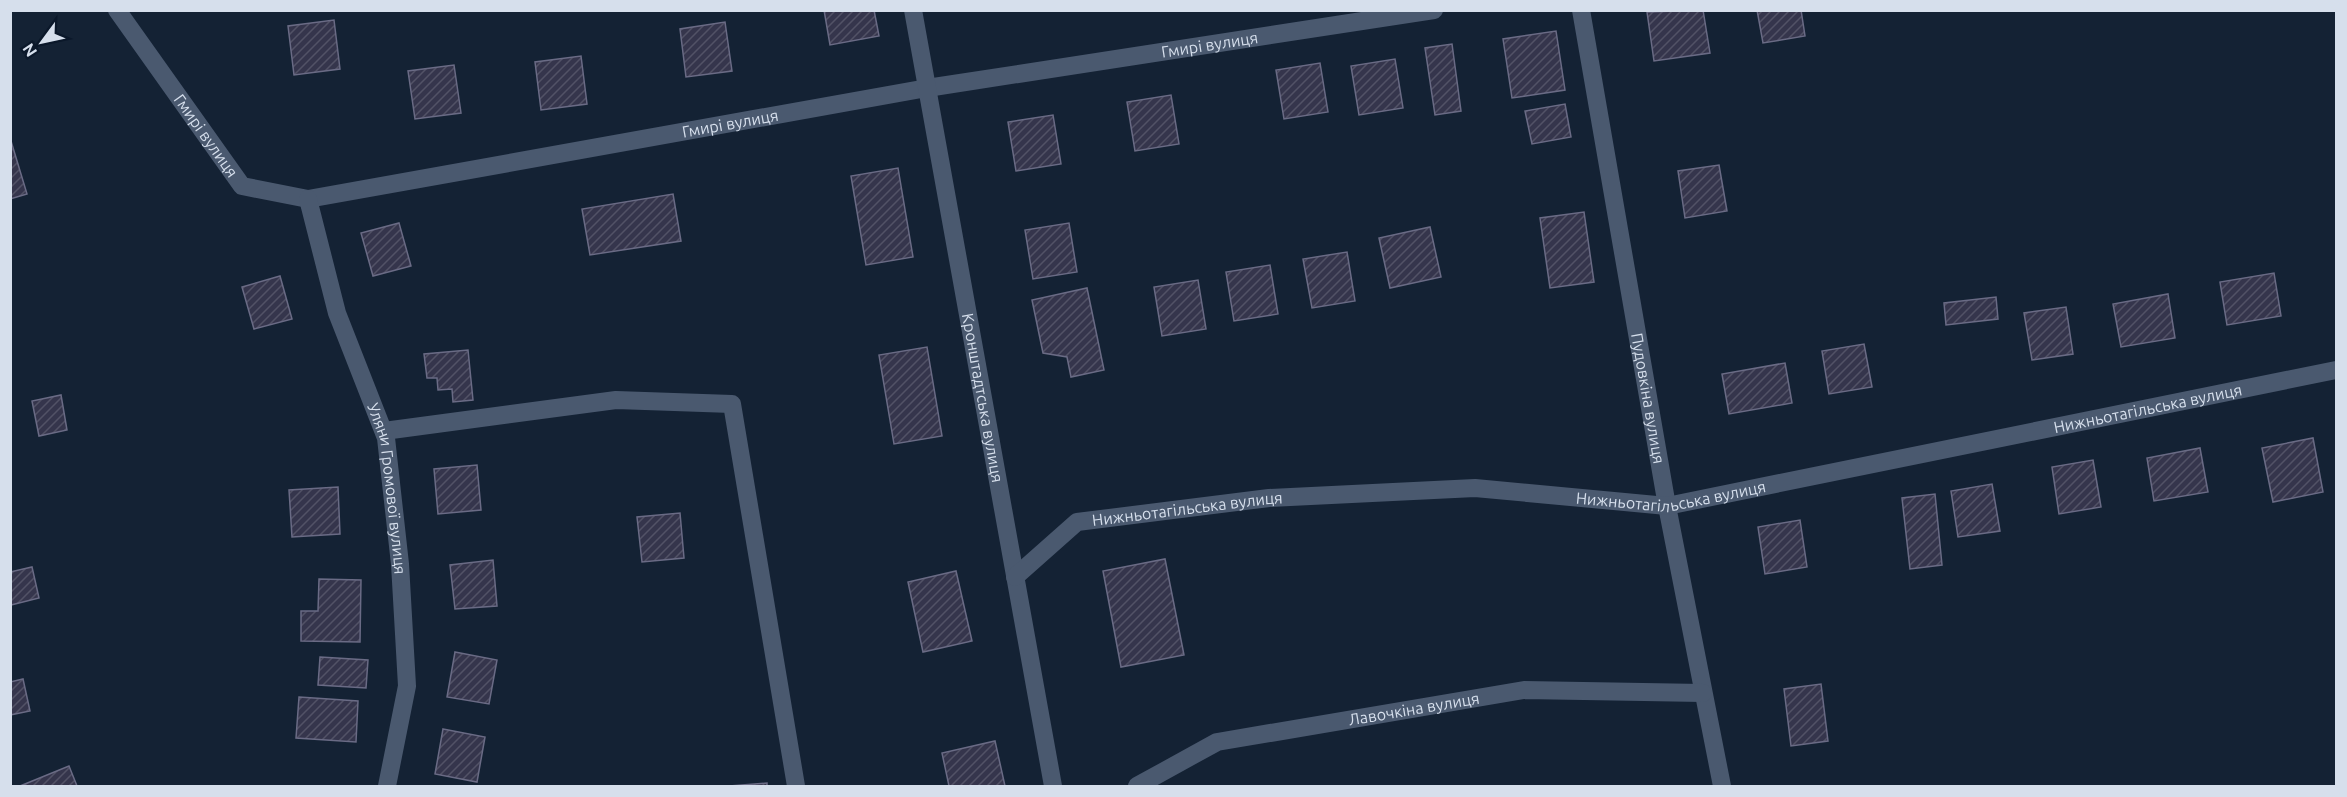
<svg xmlns="http://www.w3.org/2000/svg" width="2347" height="797" font-family="Ubuntu,sans-serif">
<style>
.building{fill:url(#building-hatch);stroke:#6a6b85;stroke-width:1.5}
.lines{fill:none;stroke-linecap:round;stroke-linejoin:round}
.minor{stroke:#4a596f;stroke-width:18}
.labels{text-anchor:middle;dominant-baseline:central;stroke-width:6;stroke-linejoin:round;paint-order:stroke}
.street-label{font-size:16px;fill:#d6dfec;stroke:#0b182a}
</style>
<defs>
<pattern id="building-hatch" width="6" height="6" patternUnits="userSpaceOnUse" patternTransform="scale(1.5)"><rect width="6" height="6" fill="#35354c"/><path d="M-1 1l2-2M0 6l6-6M5 7l2-2" fill="none" stroke="#525266"/></pattern>
</defs>
<rect width="100%" height="100%" fill="#142234"/>
<g class="building">
<path d="M 824,10 L 874,10 L 879,36 L 830,45 Z"/>
<path d="M 1703,10 L 1710,53 L 1654,61 L 1647,12 Z"/>
<path d="M 1757,10 L 1801,10 L 1805,36 L 1763,43 Z"/>
<path d="M 334,20 L 340,69 L 294,75 L 288,26 Z"/>
<path d="M 725,22 L 732,71 L 686,77 L 680,29 Z"/>
<path d="M 1556,31 L 1565,90 L 1512,98 L 1503,39 Z"/>
<path d="M 1452,44 L 1461,111 L 1435,115 L 1425,48 Z"/>
<path d="M 581,56 L 587,104 L 541,110 L 535,62 Z"/>
<path d="M 1395,59 L 1403,108 L 1359,115 L 1351,66 Z"/>
<path d="M 1320,63 L 1328,112 L 1284,119 L 1276,70 Z"/>
<path d="M 454,65 L 461,113 L 415,119 L 408,71 Z"/>
<path d="M 1171,95 L 1179,144 L 1135,151 L 1127,102 Z"/>
<path d="M 1565,104 L 1571,137 L 1532,144 L 1525,111 Z"/>
<path d="M 1053,115 L 1061,164 L 1016,171 L 1008,122 Z"/>
<path d="M 11,141 L 27,194 L 10,199 L 10,142 Z"/>
<path d="M 1719,165 L 1727,211 L 1685,218 L 1678,171 Z"/>
<path d="M 898,168 L 913,257 L 866,265 L 851,176 Z"/>
<path d="M 673,194 L 681,241 L 590,255 L 582,209 Z"/>
<path d="M 1584,212 L 1594,282 L 1550,288 L 1540,218 Z"/>
<path d="M 399,223 L 411,266 L 373,276 L 361,233 Z"/>
<path d="M 1069,223 L 1077,272 L 1033,279 L 1025,230 Z"/>
<path d="M 1430,227 L 1441,277 L 1390,288 L 1379,238 Z"/>
<path d="M 1347,252 L 1355,301 L 1312,308 L 1303,259 Z"/>
<path d="M 1270,265 L 1278,314 L 1234,321 L 1226,272 Z"/>
<path d="M 2274,273 L 2281,316 L 2227,325 L 2220,282 Z"/>
<path d="M 280,276 L 292,319 L 254,329 L 242,287 Z"/>
<path d="M 1198,280 L 1206,329 L 1162,336 L 1154,287 Z"/>
<path d="M 1087,288 L 1104,370 L 1071,377 L 1067,357 L 1043,353 L 1032,300 Z"/>
<path d="M 2168,294 L 2175,338 L 2121,347 L 2113,304 Z"/>
<path d="M 1996,297 L 1998,319 L 1946,325 L 1944,303 Z"/>
<path d="M 2066,307 L 2073,354 L 2032,360 L 2024,313 Z"/>
<path d="M 1864,344 L 1872,387 L 1829,394 L 1822,351 Z"/>
<path d="M 927,347 L 942,436 L 894,444 L 879,355 Z"/>
<path d="M 468,350 L 473,400 L 453,402 L 452,389 L 438,390 L 437,378 L 427,378 L 424,354 Z"/>
<path d="M 1785,363 L 1792,403 L 1729,414 L 1722,374 Z"/>
<path d="M 61,395 L 67,430 L 39,436 L 32,401 Z"/>
<path d="M 2313,438 L 2323,492 L 2273,502 L 2262,448 Z"/>
<path d="M 2200,448 L 2208,492 L 2154,501 L 2147,458 Z"/>
<path d="M 2093,460 L 2101,507 L 2059,514 L 2052,467 Z"/>
<path d="M 477,465 L 481,510 L 438,514 L 434,469 Z"/>
<path d="M 1992,484 L 2000,531 L 1958,537 L 1951,491 Z"/>
<path d="M 338,487 L 340,534 L 292,537 L 289,490 Z"/>
<path d="M 1935,494 L 1942,565 L 1910,569 L 1902,498 Z"/>
<path d="M 680,513 L 684,558 L 642,562 L 637,517 Z"/>
<path d="M 1800,520 L 1807,567 L 1765,574 L 1758,527 Z"/>
<path d="M 1165,559 L 1184,655 L 1121,667 L 1103,571 Z"/>
<path d="M 493,560 L 497,606 L 455,609 L 450,565 Z"/>
<path d="M 32,567 L 39,598 L 11,605 L 10,572 Z"/>
<path d="M 956,571 L 972,641 L 923,652 L 908,582 Z"/>
<path d="M 319,579 L 361,580 L 360,642 L 301,641 L 301,611 L 318,611 Z"/>
<path d="M 455,652 L 497,660 L 489,704 L 447,697 Z"/>
<path d="M 320,657 L 368,660 L 366,688 L 318,685 Z"/>
<path d="M 23,679 L 30,711 L 10,715 L 10,682 Z"/>
<path d="M 1821,684 L 1828,741 L 1791,746 L 1784,689 Z"/>
<path d="M 299,697 L 358,701 L 356,742 L 296,738 Z"/>
<path d="M 443,729 L 485,737 L 477,782 L 435,774 Z"/>
<path d="M 995,741 L 1005,786 L 949,786 L 942,753 Z"/>
<path d="M 69,766 L 77,786 L 20,786 Z"/>
<path d="M 767,783 L 767,786 L 729,786 Z"/>
</g>
<g class="lines">
<g class="minor">
<path id="s1" d="M 117,10 L 242,186 L 308,199 L 927,88 L 1434,10"/>
<path id="s2" d="M 913,10 L 1053,786"/>
<path id="s3" d="M 1581,10 L 1667,506 L 1722,786"/>
<path id="s4" d="M 308,199 L 337,313 L 386,438 L 400,564 L 407,686 L 387,786"/>
<path d="M 384,431 L 616,400 L 732,404 L 796,786"/>
<path id="s5" d="M 1015,577 L 1077,522 L 1269,498 L 1475,488 L 1667,506 L 2336,370"/>
<path id="s6" d="M 1137,786 L 1217,742 L 1524,690 L 1703,693"/>
</g>
</g>
<g class="labels">
<g class="street-label">
<text stroke="none"><textPath href="#s1" startOffset="1198">Гмирі вулиця</textPath></text>
<text stroke="none"><textPath href="#s1" startOffset="712">Гмирі вулиця</textPath></text>
<text stroke="none"><textPath href="#s1" startOffset="154">Гмирі вулиця</textPath></text>
<text stroke="none"><textPath href="#s2" startOffset="394">Кронштадтська вулиця</textPath></text>
<text stroke="none"><textPath href="#s3" startOffset="394">Пудовкіна вулиця</textPath></text>
<text stroke="none"><textPath href="#s5" startOffset="1166">Нижньотагільська вулиця</textPath></text>
<text stroke="none"><textPath href="#s4" startOffset="302">Уляни Громової вулиця</textPath></text>
<text stroke="none"><textPath href="#s5" startOffset="680">Нижньотагільська вулиця</textPath></text>
<text stroke="none"><textPath href="#s5" startOffset="194">Нижньотагільська вулиця</textPath></text>
<text stroke="none"><textPath href="#s6" startOffset="291">Лавочкіна вулиця</textPath></text>
</g>
</g>
<rect width="2347" height="797" fill="none" stroke="#d6dfec" stroke-width="24"/>
<g transform="translate(42 42) rotate(237)" stroke="#0b182a" stroke-width="4.5" paint-order="stroke">
<path d="M0-4.5L10 22L0 15L-10 22Z" fill="#d6dfec"/>
<text y="-9" font-size="16" font-weight="bold" text-anchor="middle" fill="#d6dfec">N</text>
</g>
</svg>
